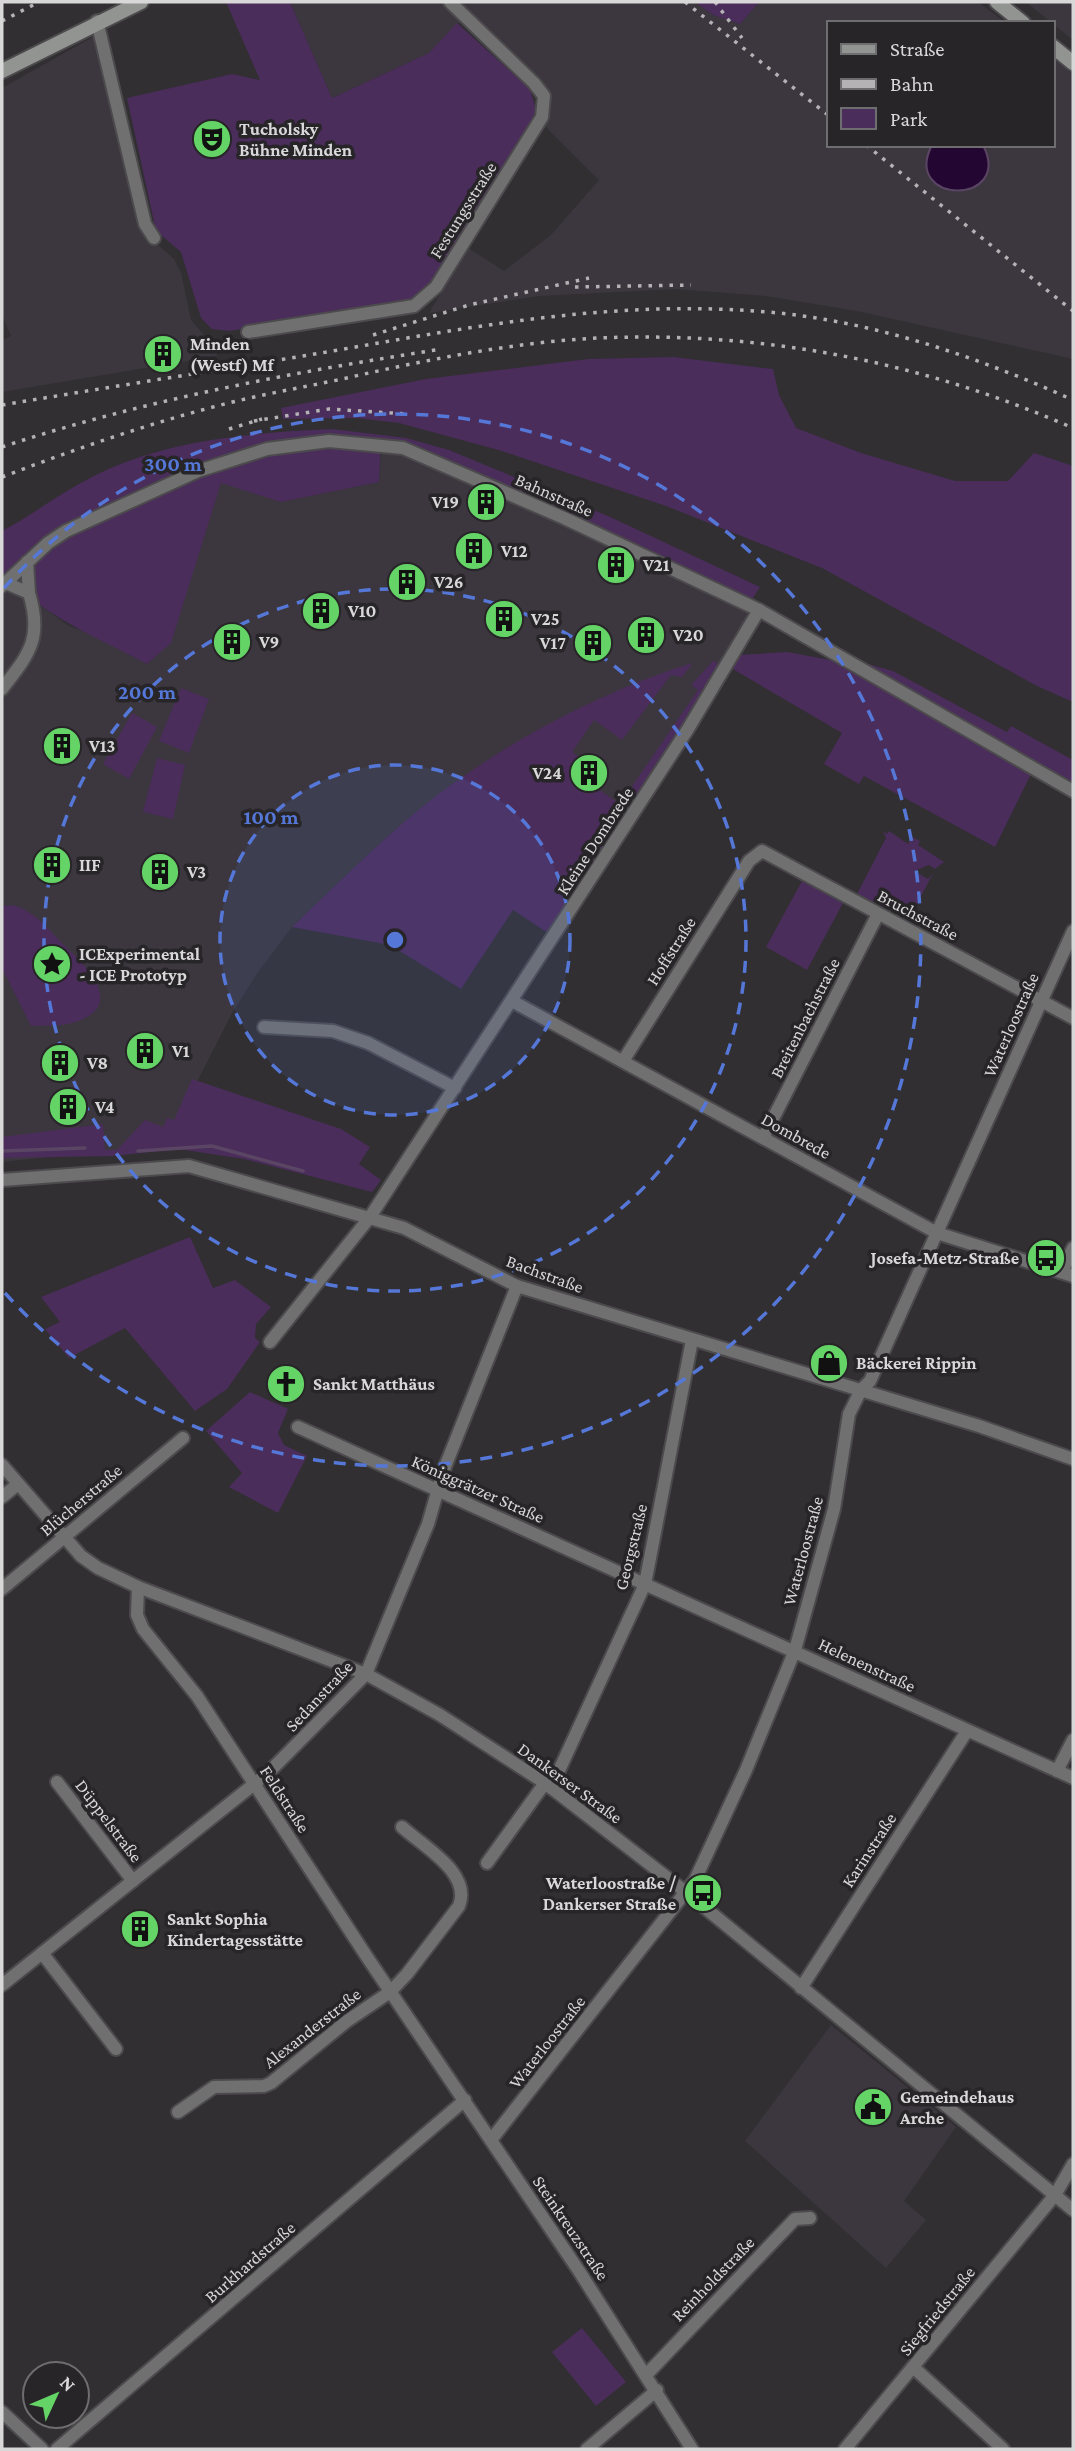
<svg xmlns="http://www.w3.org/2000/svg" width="1075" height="2451" font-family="'Crimson Pro',serif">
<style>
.built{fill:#3c373f}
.green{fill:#4a2d5a}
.water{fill:#240632;stroke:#5a4564;stroke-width:2}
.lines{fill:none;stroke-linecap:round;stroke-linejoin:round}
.stream{stroke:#5a4564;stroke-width:3.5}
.street-casing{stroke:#4c4a4d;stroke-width:16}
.secondary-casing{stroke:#4c4a4d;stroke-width:18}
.street{stroke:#6f706f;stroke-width:12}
.secondary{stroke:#929492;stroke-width:14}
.rail{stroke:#b4b2b4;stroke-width:3.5;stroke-dasharray:3.5 7;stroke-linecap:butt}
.ring{fill:none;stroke:#5577d8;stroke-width:3.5;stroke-dasharray:12 9}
.labels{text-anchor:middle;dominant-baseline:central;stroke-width:7;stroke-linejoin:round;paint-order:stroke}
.poi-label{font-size:18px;font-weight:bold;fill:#d9d8d9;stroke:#272528;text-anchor:start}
.street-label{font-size:18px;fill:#d9d8d9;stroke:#272528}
.centre{fill:#5577d8;stroke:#272528;stroke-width:3.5}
.ring-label{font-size:21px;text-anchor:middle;font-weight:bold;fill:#5577d8;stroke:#272528;stroke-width:7;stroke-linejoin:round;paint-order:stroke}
</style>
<rect width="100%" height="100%" fill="#312f32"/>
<g class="built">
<path d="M 290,2 L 695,2 L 713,15 L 740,24 L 759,2 L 978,2 L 1006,23 L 828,23 L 828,145 L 1052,145 L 1052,58 L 1073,74 L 1073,359 L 857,311 L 766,296 L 675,289 L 539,296 L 429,313 L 468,248 L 504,271 L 551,235 L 599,180 L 545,126 L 550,112 L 547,87 L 470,11 L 429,53 L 332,98 Z"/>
<path d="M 1026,2 L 1073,2 L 1073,40 L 1052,23 Z"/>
<path d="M 93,37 L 146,234 L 174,259 L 181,273 L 191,320 L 204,335 L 215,340 L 217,356 L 2,392 L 2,340 L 11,336 L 2,315 L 2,88 Z"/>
<path d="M 381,449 L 404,453 L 754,613 L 608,843 L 453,784 L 388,836 L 292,927 L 256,975 L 231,1015 L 192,1092 L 178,1149 L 105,1151 L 2,1162 L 2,695 L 21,671 L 37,603 L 69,626 L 91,634 L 147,664 L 170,643 L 221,482 L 281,502 L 379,482 Z"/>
<path d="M 10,589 L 22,596 L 31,614 L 25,650 L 2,682 L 2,594 Z"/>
<path d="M 831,2025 L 956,2127 L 904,2201 L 926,2220 L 886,2268 L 745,2141 Z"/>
</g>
<g class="green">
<path d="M 226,2 L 290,2 L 332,98 L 429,53 L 457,23 L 530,89 L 536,110 L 531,122 L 432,283 L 403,305 L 229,331 L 212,329 L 201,318 L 181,252 L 156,231 L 127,98 L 232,74 L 260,80 Z"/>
<path d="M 695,2 L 759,2 L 740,24 L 713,15 Z"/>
<path d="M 673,357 L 773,369 L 779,395 L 796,428 L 861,453 L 955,481 L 1008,481 L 1034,453 L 1073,466 L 1073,702 L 1037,686 L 822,568 L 666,506 L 502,451 L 399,423 L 356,418 L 283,419 L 281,408 L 426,379 L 588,359 Z"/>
<path d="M 332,429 L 406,438 L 449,450 L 608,516 L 760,587 L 751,601 L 415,447 L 381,439 L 379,482 L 281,502 L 221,483 L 171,643 L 147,664 C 110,644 71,628 37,603 C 35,591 29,578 35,566 C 52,535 161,494 197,477 L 185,470 L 63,525 L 47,535 L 2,576 L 2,531 C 29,517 52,499 79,484 C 155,440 247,433 332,429 Z"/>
<path d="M 787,652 L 836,661 L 1032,772 L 995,847 L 864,776 L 859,784 L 824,764 L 842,733 L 731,668 L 739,655 Z"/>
<path d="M 713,661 L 720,664 L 551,935 L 513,910 L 461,989 L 390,945 L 292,927 C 333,888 374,847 417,811 C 493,749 599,691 693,663 L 682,677 L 671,675 L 622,740 L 594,720 L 572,752 L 583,760 L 574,773 L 620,804 L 698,690 L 691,685 Z"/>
<path d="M 861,662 L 893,671 L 1007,732 L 1011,726 L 1073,760 L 1073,785 Z"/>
<path d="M 181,688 L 209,699 L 189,753 L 159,741 Z"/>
<path d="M 132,713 L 157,727 L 129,779 L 103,764 Z"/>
<path d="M 157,758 L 185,765 L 173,819 L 143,812 Z"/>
<path d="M 883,831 L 887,834 L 889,831 L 908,844 L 912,837 L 920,841 L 918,845 L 944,862 L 935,869 L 929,865 L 914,871 L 928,879 L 933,873 L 909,920 L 857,894 L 886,838 Z"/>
<path d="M 802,881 L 843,903 L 807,970 L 766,947 Z"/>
<path d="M 12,905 C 34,910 48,929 63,944 C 85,965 128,1005 75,1022 C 62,1027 45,1025 31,1026 L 2,968 L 2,906 Z"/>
<path d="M 192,1079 L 341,1129 L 370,1147 L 359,1164 L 381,1180 L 372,1192 L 244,1159 L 178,1149 L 113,1156 L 2,1158 L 2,1137 L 103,1124 L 105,1150 L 117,1150 L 145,1120 L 163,1127 L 167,1118 L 174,1120 Z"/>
<path d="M 190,1237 L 213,1288 L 235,1280 L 271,1307 L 256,1324 L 255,1338 L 260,1342 L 227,1389 L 195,1411 L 125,1328 L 69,1358 L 45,1329 L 60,1322 L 41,1297 Z"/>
<path d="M 250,1392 L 288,1409 L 278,1433 L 284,1445 L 307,1456 L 278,1513 L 229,1487 L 242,1473 L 206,1431 Z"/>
<path d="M 582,2328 L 626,2382 L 596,2406 L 552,2352 Z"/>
</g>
<path class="water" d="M 932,145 L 983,145 C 1014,206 901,205 932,145 Z"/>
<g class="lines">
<g class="stream">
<path d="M 2,1151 L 85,1148"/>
<path d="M 138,1151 L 212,1146 L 303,1171"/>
</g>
<g class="street-casing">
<g id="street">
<path d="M 97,21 L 145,224 L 154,238"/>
<path d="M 248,332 L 414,306 L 436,287 L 542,117 L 544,96 L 534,83 L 450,2"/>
<path d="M 27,562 L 29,593"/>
<path d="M 2,586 L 48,543 L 66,531 L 198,471 L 267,449 L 329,441 L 403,448 L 564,518 L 759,610 L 1073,791"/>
<path d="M 2,689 C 29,654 43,639 29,593 L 6,583"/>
<path d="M 512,1001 L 937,1233 L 1073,1276"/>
<path d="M 264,1027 L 333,1031 L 368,1043 L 455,1088"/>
<path d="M 623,1061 L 749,861 L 762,851 L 1073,1018"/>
<path d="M 763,1138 L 878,914"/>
<path d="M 2,1180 L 189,1166 L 404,1228 L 517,1286 L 979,1426 L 1073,1459"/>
<path d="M 1062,1272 L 1073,1248"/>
<path d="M 270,1342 L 370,1217 L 688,729 L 759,610"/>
<path d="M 298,1427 L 1073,1778"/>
<path d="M 2,1465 L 81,1556 L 98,1568 L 138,1587 L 366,1674 L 440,1715 L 545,1783 L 687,1893 L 1073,2210"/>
<path d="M 2,1497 L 18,1484"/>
<path d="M 138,1587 L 137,1615 L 143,1629 L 197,1696 L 367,1957 L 579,2271 L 692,2449"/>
<path d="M 2,1589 L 183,1438"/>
<path d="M 1057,1771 L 1073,1740"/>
<path d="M 57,1782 L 133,1881"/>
<path d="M 551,1788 L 645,1584 L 692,1340"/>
<path d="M 487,1863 L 545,1783"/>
<path d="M 42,1953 L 116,2049"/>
<path d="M 2,1985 L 268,1773 L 366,1674 L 428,1524 L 443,1472 L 517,1286"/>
<path d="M 801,1988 L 967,1731"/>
<path d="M 178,2112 L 214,2087 L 264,2086 L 271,2083 L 347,2021 L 390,1992 L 407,1974 L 459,1906 C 472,1873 424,1847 402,1827"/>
<path d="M 491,2140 L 695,1880 L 746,1770 L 795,1650 L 834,1509 L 849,1414 L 861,1390 L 870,1381 L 1073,931"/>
<path d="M 913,2367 L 1003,2449"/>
<path d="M 647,2374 L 795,2219 L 810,2218"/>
<path d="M 2,2412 L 42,2449"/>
<path d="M 57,2449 L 465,2100"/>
<path d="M 587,2449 L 657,2390"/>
<path d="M 845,2449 L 1055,2195 L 1073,2164"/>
</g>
</g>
<g class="secondary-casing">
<g id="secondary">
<path d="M 997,2 L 1023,23"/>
<path d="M 1052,46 L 1073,63"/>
<path d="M 2,71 L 141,2"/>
</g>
</g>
<use href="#street" class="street"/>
<use href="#secondary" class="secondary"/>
<g class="rail">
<path d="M 685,2 L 828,115"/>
<path d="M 715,2 L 742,38"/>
<path d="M 2,21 L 39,2"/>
<path d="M 866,145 L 1073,311"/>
<path d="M 575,287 L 691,285"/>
<path d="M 373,335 L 469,305 L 589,278"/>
<path d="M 2,405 C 110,387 219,370 327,352 C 476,326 616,299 768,312 C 873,321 978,357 1073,400"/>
<path d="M 254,421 L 329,409 L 407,414"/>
<path d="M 229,429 L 262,419"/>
<path d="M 2,447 C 144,400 294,372 442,349"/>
<path d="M 2,477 C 73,450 144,425 217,406 C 258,395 300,388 342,379 C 426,360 513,342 599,338 C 763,331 923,362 1073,428"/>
</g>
</g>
<circle cx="395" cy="940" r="175" fill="#5577d8" fill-opacity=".12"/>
<g class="ring">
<circle cx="395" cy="940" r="175"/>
<circle cx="395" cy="940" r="351"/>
<path d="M4 588A526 526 0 1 1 4 1292"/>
</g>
<defs>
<g id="theatre-disc" transform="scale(2.0125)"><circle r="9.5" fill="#65d467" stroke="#272528"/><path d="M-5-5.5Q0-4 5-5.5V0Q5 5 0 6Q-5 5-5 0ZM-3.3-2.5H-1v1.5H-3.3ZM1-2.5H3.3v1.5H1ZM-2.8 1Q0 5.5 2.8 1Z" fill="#111"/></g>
<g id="building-disc" transform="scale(2.0125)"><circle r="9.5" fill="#65d467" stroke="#272528"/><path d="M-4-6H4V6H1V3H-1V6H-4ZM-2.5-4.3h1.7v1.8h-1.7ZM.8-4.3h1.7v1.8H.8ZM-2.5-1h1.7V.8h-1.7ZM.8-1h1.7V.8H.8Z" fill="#111"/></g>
<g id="sight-disc" transform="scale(2.0125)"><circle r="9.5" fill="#65d467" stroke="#272528"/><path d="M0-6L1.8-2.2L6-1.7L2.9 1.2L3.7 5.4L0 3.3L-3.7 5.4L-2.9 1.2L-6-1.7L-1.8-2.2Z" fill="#111"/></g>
<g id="bus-disc" transform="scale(2.0125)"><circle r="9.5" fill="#65d467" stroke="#272528"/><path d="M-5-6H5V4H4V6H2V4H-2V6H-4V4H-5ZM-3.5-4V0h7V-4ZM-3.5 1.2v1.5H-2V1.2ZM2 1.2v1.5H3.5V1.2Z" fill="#111"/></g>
<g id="shop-disc" transform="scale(2.0125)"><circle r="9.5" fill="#65d467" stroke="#272528"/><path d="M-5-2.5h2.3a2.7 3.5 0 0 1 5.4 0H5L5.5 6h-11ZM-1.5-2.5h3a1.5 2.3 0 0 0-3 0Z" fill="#111"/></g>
<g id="church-disc" transform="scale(2.0125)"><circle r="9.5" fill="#65d467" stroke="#272528"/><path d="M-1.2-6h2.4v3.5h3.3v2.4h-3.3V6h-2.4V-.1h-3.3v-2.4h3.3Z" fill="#111"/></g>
<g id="civic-disc" transform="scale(2.0125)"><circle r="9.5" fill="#65d467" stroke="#272528"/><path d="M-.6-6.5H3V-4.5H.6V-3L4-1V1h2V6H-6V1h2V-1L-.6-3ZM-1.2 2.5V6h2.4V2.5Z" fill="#111"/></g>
</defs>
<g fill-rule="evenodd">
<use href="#theatre-disc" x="212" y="139"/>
<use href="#building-disc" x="163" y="354"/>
<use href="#building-disc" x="486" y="502"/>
<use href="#building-disc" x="474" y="551"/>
<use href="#building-disc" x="616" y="565"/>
<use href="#building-disc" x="407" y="582"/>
<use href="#building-disc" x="321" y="611"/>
<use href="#building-disc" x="504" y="619"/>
<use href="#building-disc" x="646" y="635"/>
<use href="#building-disc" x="232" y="642"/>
<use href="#building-disc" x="593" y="643"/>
<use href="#building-disc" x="62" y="746"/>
<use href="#building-disc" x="589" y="773"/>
<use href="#building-disc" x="52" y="865"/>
<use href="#building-disc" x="160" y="872"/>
<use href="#sight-disc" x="52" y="964"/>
<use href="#building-disc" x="145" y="1051"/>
<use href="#building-disc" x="60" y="1063"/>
<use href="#building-disc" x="68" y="1107"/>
<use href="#bus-disc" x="1046" y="1258"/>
<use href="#shop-disc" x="829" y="1363"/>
<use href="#church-disc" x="286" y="1384"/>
<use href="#bus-disc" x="703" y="1893"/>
<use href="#building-disc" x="140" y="1929"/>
<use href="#civic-disc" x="873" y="2107"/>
</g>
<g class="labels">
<g class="poi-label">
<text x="239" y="129">Tucholsky<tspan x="239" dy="21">Bühne Minden</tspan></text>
<text x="190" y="344">Minden<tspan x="190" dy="21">(Westf) Mf</tspan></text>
<text x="459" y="502" text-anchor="end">V19</text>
<text x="501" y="551">V12</text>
<text x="643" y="565">V21</text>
<text x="434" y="582">V26</text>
<text x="348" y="611">V10</text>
<text x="531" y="619">V25</text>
<text x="673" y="635">V20</text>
<text x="259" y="642">V9</text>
<text x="566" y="643" text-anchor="end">V17</text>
<text x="89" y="746">V13</text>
<text x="562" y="773" text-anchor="end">V24</text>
<text x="79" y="865">IIF</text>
<text x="187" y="872">V3</text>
<text x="79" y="954">ICExperimental<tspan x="79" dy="21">- ICE Prototyp</tspan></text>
<text x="172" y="1051">V1</text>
<text x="87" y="1063">V8</text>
<text x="95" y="1107">V4</text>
<text x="1019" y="1258" text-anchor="end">Josefa-Metz-Straße</text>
<text x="856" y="1363">Bäckerei Rippin</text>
<text x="313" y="1384">Sankt Matthäus</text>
<text x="676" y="1883" text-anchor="end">Waterloostraße /<tspan x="676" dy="21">Dankerser Straße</tspan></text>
<text x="167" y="1919">Sankt Sophia<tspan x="167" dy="21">Kindertagesstätte</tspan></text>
<text x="900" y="2097">Gemeindehaus<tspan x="900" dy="21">Arche</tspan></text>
</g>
<g class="street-label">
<text transform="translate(463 210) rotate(-58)">Festungsstraße</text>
<text transform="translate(554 495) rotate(24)">Bahnstraße</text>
<text transform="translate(595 841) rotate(-57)">Kleine Dombrede</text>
<text transform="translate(918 915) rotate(28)">Bruchstraße</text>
<text transform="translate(671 951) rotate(-58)">Hoffstraße</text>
<text transform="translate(805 1018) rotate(-63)">Breitenbachstraße</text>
<text transform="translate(1011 1025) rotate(-66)">Waterloostraße</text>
<text transform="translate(796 1136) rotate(29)">Dombrede</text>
<text transform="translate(545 1274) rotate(20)">Bachstraße</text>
<text transform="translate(478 1489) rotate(24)">Königgrätzer Straße</text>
<text transform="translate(81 1500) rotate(-40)">Blücherstraße</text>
<text transform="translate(631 1547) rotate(-76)">Georgstraße</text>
<text transform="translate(803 1551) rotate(-75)">Waterloostraße</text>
<text transform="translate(867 1665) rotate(25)">Helenenstraße</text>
<text transform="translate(319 1696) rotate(-47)">Sedanstraße</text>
<text transform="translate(570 1783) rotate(36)">Dankerser Straße</text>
<text transform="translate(285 1799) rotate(57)">Feldstraße</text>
<text transform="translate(109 1821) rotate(53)">Düppelstraße</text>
<text transform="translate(869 1850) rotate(-57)">Karinstraße</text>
<text transform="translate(312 2028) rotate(-38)">Alexanderstraße</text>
<text transform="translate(547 2042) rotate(-52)">Waterloostraße</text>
<text transform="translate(571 2228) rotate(56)">Steinkreuzstraße</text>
<text transform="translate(250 2262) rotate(-41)">Burkhardstraße</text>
<text transform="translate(713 2279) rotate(-46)">Reinholdstraße</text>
<text transform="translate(937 2311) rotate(-51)">Siegfriedstraße</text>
</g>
</g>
<circle cx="395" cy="940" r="10" class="centre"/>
<g class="ring-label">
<text x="173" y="471">300 m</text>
<text x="147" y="699">200 m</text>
<text x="271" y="824">100 m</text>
</g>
<rect width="1075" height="2451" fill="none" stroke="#d9d8d9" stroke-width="7"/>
<rect x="827" y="21" width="228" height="126" fill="#272528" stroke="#6e6d6f" stroke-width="2"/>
<rect x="841" y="44" width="35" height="10" fill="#929492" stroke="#6e6d6f" stroke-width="2"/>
<text x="890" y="56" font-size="21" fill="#d9d8d9">Straße</text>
<rect x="841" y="79" width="35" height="10" fill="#b4b2b4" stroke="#6e6d6f" stroke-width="2"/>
<text x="890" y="91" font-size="21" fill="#d9d8d9">Bahn</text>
<rect x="841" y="108" width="35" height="21" fill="#4a2d5a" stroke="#6e6d6f" stroke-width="2"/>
<text x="890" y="126" font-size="21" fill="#d9d8d9">Park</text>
<g transform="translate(56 2395) rotate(46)"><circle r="33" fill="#272528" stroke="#6e6d6f" stroke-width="2"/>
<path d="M0-5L12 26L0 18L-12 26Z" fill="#65d467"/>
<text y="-10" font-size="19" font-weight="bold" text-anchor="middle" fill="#d9d8d9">N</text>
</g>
</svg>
